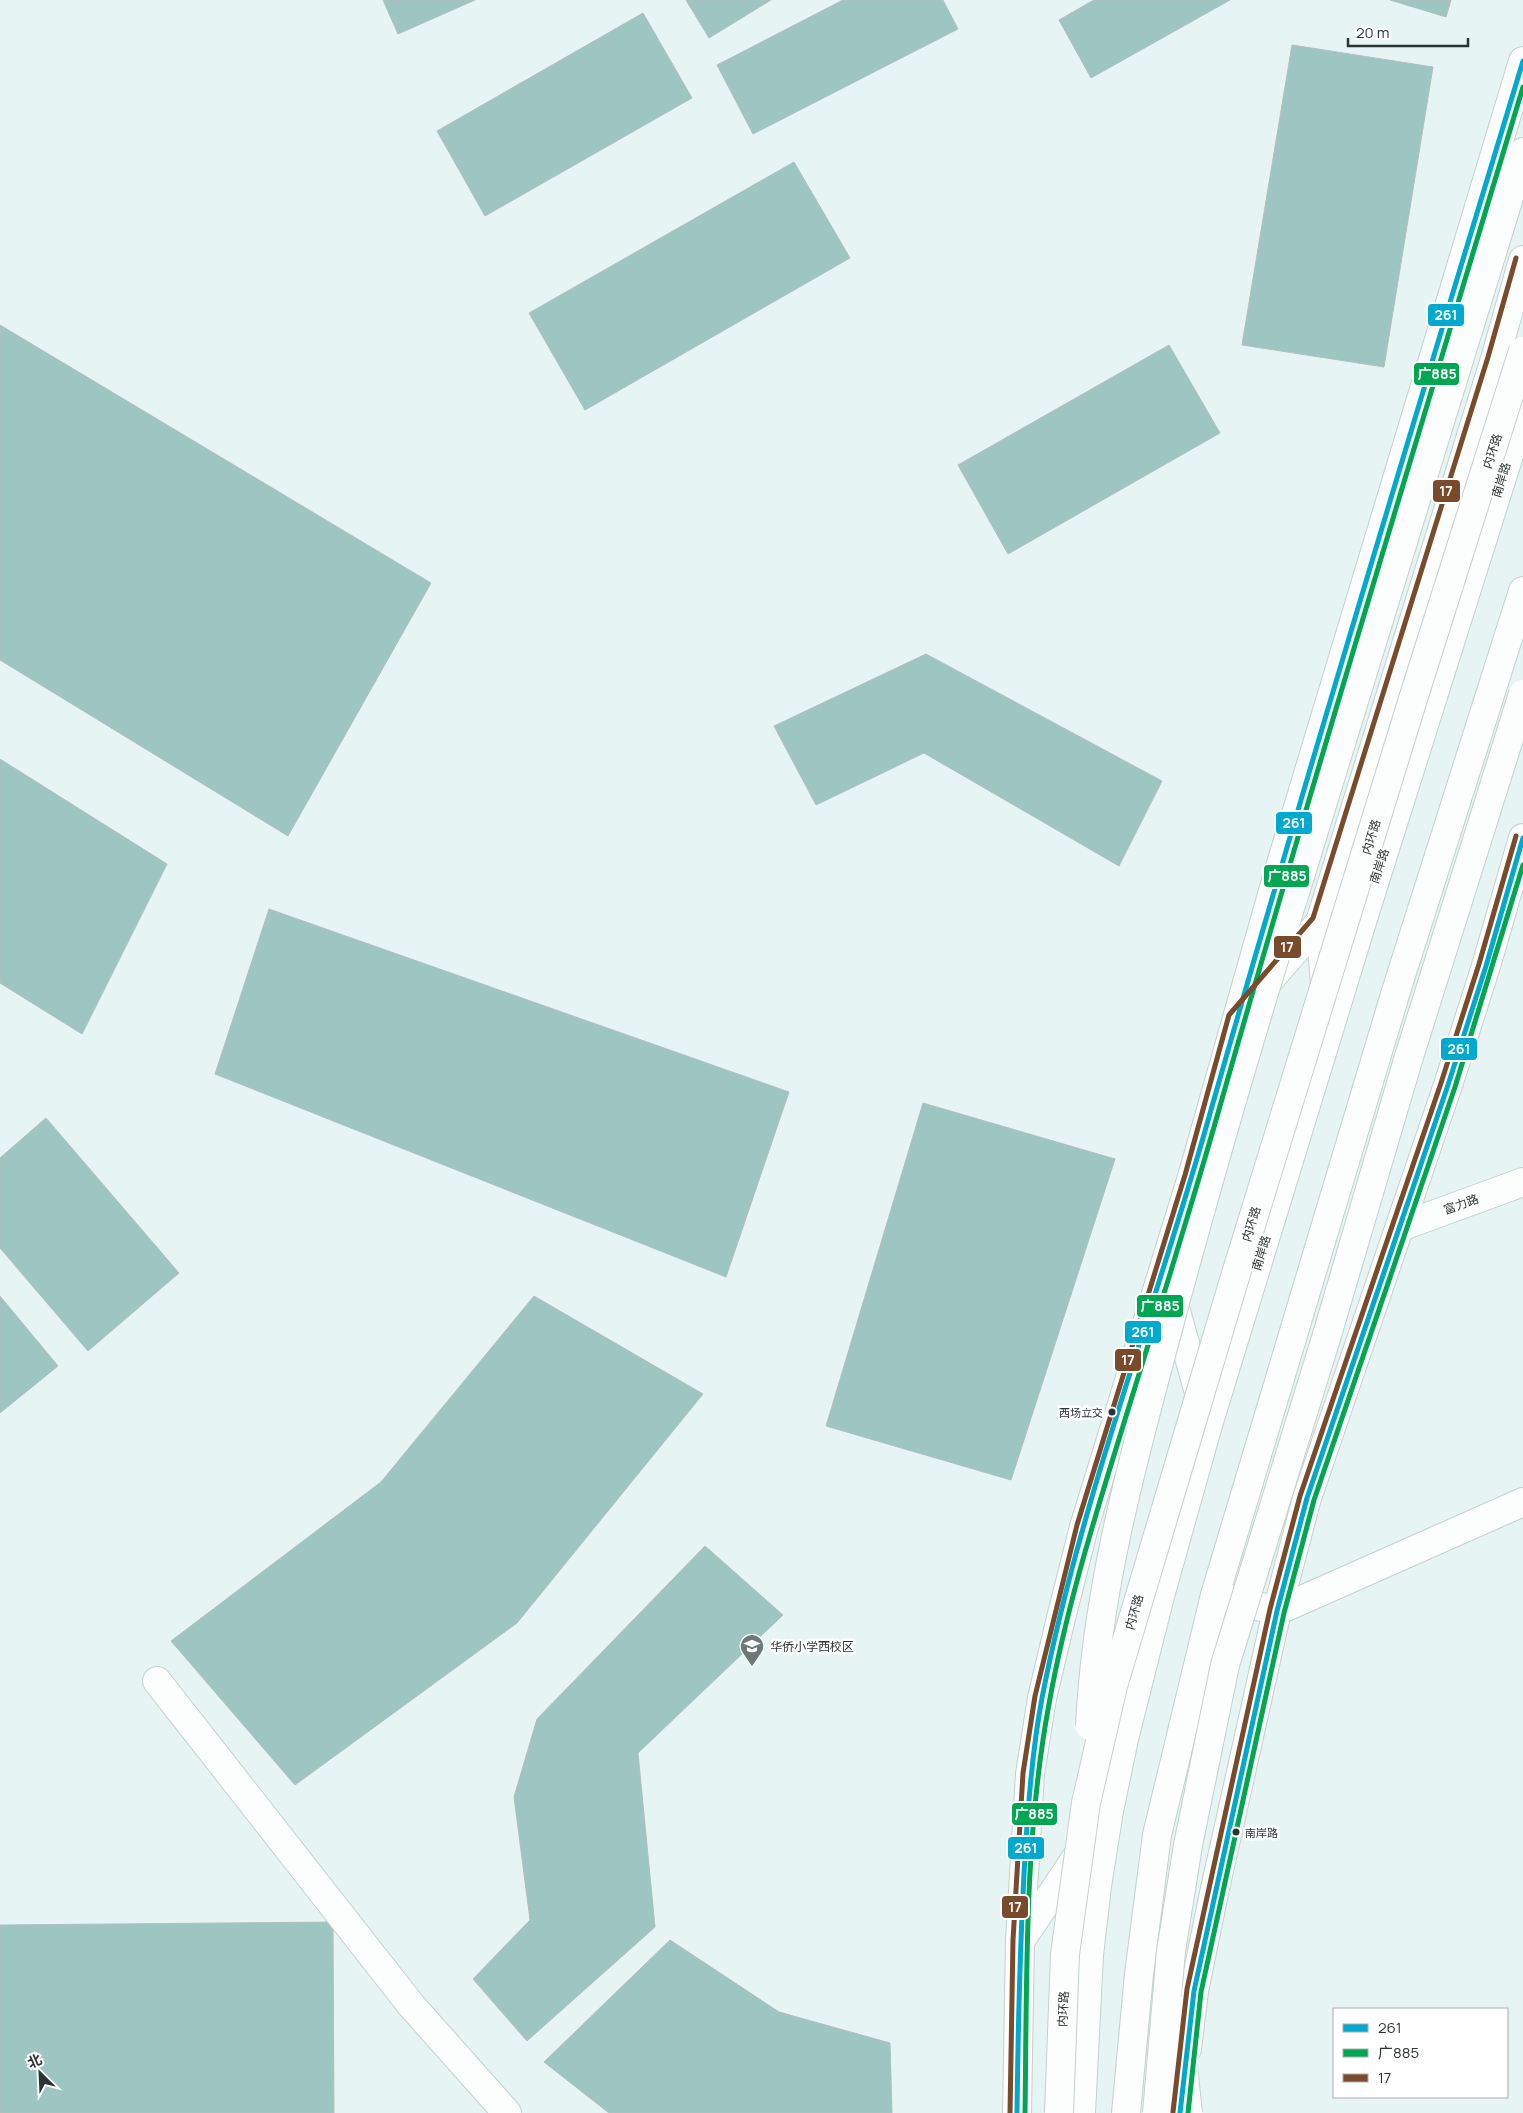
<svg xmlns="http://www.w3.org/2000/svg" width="1523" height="2113" font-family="Manrope,'Noto Sans SC',sans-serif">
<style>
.building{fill:#9dc5c1;stroke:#b3bfbd}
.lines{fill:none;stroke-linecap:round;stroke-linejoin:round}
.minor-casing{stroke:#c3d0ce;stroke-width:30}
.major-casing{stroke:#c3d0ce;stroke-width:30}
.highway-casing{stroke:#c3d0ce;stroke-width:30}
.minor{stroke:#fbfefd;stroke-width:28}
.major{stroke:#fbfefd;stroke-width:28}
.highway{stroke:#fbfefd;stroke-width:28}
.highway-bridge-casing{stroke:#c3d0ce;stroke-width:30;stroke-linecap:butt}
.highway-bridge{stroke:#fbfefd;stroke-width:28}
.bus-1-casing{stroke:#fff;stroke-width:9}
.bus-2-casing{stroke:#fff;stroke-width:9}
.bus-3-casing{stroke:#fff;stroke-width:9}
.bus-1{stroke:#00a9ce;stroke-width:5}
.bus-2{stroke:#00a651;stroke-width:5}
.bus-3{stroke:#7a4b2a;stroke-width:5}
.bus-dot{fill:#2a3433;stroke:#fff;stroke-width:2}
.labels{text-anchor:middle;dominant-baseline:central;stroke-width:5;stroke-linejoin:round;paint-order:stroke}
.bus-label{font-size:11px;fill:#2a3433;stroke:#fff;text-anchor:end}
.street-label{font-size:12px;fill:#2a3433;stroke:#fff}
.poi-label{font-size:12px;fill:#2a3433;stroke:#fff;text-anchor:start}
.line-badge{stroke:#fff;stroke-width:2}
.badge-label{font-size:14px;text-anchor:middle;font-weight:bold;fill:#fff}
</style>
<rect width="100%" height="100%" fill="#e6f5f3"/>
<g class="building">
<path d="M 383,0 L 475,0 L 398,34 Z"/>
<path d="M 686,0 L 771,0 L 709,38 Z"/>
<path d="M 843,0 L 943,0 L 958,29 L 753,134 L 717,65 Z"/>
<path d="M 1094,0 L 1230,0 L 1091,78 L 1059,20 Z"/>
<path d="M 1390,0 L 1451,0 L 1446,17 Z"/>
<path d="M 643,13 L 692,98 L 485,216 L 437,131 Z"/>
<path d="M 1292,45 L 1433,67 L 1384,367 L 1242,345 Z"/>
<path d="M 794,162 L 850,258 L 585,410 L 529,313 Z"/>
<path d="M 0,325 L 431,583 L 288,836 L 0,660 Z"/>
<path d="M 1169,345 L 1220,433 L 1008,554 L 958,465 Z"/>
<path d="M 926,654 L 1162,781 L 1119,866 L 924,753 L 816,805 L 774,726 Z"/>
<path d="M 0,759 L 167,864 L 82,1034 L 0,983 Z"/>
<path d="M 269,909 L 789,1092 L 726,1277 L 215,1074 Z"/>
<path d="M 923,1103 L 1115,1159 L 1011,1480 L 826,1426 Z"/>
<path d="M 46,1118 L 179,1273 L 88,1351 L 0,1248 L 0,1158 Z"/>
<path d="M 0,1296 L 58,1366 L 0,1413 Z"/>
<path d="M 534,1296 L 703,1394 L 517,1623 L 295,1785 L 171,1641 L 381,1482 Z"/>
<path d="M 705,1546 L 783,1615 L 638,1753 L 655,1927 L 527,2041 L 473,1979 L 530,1920 L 514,1797 L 537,1719 Z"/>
<path d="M 333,1922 L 334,2113 L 0,2113 L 0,1925 Z"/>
<path d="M 670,1940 L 779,2012 L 890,2043 L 892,2113 L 609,2113 L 544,2062 Z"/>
</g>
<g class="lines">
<g class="minor-casing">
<g id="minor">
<path d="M 1265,985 L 1320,922"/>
<path d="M 1325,985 L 1320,922 L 1495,359 L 1523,260"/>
<path d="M 1400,1227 L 1523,1182"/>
<path d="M 1215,1595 L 1277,1611 L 1523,1502"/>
<path d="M 157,1681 L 411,2005 L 507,2113"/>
</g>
</g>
<g class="major-casing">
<g id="major">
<path d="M 1172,1297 L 1203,1407"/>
<path d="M 1021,1940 L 1082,1849"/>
<path d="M 1187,2049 L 1194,1991 L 1214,1893 L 1277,1611 L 1307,1498 L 1448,1085 L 1486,966 L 1523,838"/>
<path d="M 1017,2113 L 1020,1940 L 1030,1774 L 1042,1698 L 1061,1618 L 1084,1527 L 1192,1177 L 1277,877 L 1523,61"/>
<path d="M 1081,2113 L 1089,1955 L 1097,1886 L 1109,1811 L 1124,1739 L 1160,1596 L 1208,1425 L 1366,909 L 1523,411"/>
<path d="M 1126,2113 L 1139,1974 L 1157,1835 L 1215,1595 L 1397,988 L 1523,591"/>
</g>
</g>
<g class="highway-casing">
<path id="highway" d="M 1301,873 L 1523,152"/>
</g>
<use href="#minor" class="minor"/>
<use href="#major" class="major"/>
<use href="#highway" class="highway"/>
<g class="highway-bridge-casing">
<g id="highway-bridge">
<path d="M 1090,1726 C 1096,1595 1131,1467 1165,1340 C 1207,1183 1252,1028 1301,873"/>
<path d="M 1177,2010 L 1188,2113"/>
<path d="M 1059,2113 L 1065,1954 L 1086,1803 L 1113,1686 L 1235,1277 L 1413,699 L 1523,351"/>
<path d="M 1157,2113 L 1171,1951 L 1188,1845 L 1225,1665 L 1327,1335 L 1408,1060 L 1523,694"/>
</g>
</g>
<use href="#highway-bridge" class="highway-bridge"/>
<g class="bus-1-casing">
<g id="bus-1">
<path d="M 1017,2113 C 1018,2028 1020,1942 1025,1857 C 1028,1804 1032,1751 1042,1698 C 1080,1503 1153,1315 1207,1124 C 1308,769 1416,415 1523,61"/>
<path d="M 1180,2113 L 1194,1991 L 1277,1611 L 1307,1498 L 1448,1085 L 1486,966 L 1523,838"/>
</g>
</g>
<g class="bus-2-casing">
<g id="bus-2">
<path d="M 1025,2113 C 1027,1977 1024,1838 1049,1704 C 1065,1614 1092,1526 1119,1439 C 1151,1335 1184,1231 1214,1127 C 1313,779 1419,433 1523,87"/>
<path d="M 1188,2113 L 1201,1992 L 1284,1613 L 1314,1500 L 1455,1087 L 1523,865"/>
</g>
</g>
<g class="bus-3-casing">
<g id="bus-3">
<path d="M 1173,2112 L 1187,1989 L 1270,1609 L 1300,1496 L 1441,1083 L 1479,964 L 1516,836"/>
<path d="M 1010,2113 L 1013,1940 L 1023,1773 L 1035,1696 L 1077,1525 L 1185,1175 L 1229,1015 L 1313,918 L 1488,357 L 1516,258"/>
</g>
</g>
<use href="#bus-1" class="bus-1"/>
<use href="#bus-2" class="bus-2"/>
<use href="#bus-3" class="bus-3"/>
</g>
<defs>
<g id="school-pin" transform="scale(1.25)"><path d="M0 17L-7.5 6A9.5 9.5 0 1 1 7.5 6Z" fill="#6c7876" stroke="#fff"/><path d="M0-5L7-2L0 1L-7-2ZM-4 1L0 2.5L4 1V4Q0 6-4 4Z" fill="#fff"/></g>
</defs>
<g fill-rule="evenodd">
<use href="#school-pin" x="752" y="1646"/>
</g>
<g class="bus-dot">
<circle cx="1112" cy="1412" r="4.5"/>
<circle cx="1236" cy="1832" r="4.5"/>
</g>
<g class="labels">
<g class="bus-label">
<text x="1103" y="1412">西场立交</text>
<text x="1245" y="1832" text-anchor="start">南岸路</text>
</g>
<g class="street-label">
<text transform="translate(1492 451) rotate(-72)">内环路</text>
<text transform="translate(1501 480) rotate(-73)">南岸路</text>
<text transform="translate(1371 837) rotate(-73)">内环路</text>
<text transform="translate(1379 866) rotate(-72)">南岸路</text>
<text transform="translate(1461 1204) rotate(-20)">富力路</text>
<text transform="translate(1251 1224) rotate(-73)">内环路</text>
<text transform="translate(1261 1253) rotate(-73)">南岸路</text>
<text transform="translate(1134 1612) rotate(-74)">内环路</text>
<text transform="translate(1063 2009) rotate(-87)">内环路</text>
</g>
<g class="poi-label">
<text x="770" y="1646">华侨小学西校区</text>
</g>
</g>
<g class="line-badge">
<rect x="1427" y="303" width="38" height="24" rx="5" fill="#00a9ce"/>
<rect x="1413" y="362" width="47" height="24" rx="5" fill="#00a651"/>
<rect x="1432" y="479" width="29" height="24" rx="5" fill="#7a4b2a"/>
<rect x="1275" y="811" width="38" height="24" rx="5" fill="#00a9ce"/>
<rect x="1263" y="864" width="47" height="24" rx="5" fill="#00a651"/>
<rect x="1273" y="935" width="29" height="24" rx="5" fill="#7a4b2a"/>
<rect x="1440" y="1037" width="38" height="24" rx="5" fill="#00a9ce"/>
<rect x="1136" y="1294" width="48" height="24" rx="5" fill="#00a651"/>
<rect x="1124" y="1320" width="38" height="24" rx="5" fill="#00a9ce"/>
<rect x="1114" y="1348" width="28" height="24" rx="5" fill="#7a4b2a"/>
<rect x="1011" y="1802" width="47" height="24" rx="5" fill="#00a651"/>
<rect x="1007" y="1836" width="38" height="24" rx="5" fill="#00a9ce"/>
<rect x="1001" y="1895" width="28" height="24" rx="5" fill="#7a4b2a"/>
</g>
<g class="badge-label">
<text x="1446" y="320">261</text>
<text x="1437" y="379">广885</text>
<text x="1446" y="496">17</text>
<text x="1294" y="828">261</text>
<text x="1287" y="881">广885</text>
<text x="1287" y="952">17</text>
<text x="1459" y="1054">261</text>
<text x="1160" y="1311">广885</text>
<text x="1143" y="1337">261</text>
<text x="1128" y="1365">17</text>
<text x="1034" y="1819">广885</text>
<text x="1026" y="1853">261</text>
<text x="1015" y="1912">17</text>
</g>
<rect x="1333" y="2008" width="175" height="90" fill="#ffffff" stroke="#aaaead"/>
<rect x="1343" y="2024" width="25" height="8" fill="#00a9ce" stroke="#aaaead"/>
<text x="1378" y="2033" font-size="15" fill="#2a3433">261</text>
<rect x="1343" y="2049" width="25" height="8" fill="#00a651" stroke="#aaaead"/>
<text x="1378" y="2058" font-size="15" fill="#2a3433">广885</text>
<rect x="1343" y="2074" width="25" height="8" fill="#7a4b2a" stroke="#aaaead"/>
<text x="1378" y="2083" font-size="15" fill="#2a3433">17</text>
<g transform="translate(40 2073) rotate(336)" stroke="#ffffff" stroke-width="4" paint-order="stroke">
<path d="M0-4L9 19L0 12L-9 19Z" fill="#2a3433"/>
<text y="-8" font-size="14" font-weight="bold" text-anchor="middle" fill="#2a3433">北</text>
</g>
<path d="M1348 38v8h120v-8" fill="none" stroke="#2a3433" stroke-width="2.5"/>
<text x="1356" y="38" font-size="15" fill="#2a3433" stroke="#ffffff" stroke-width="4" paint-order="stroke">20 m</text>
</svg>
